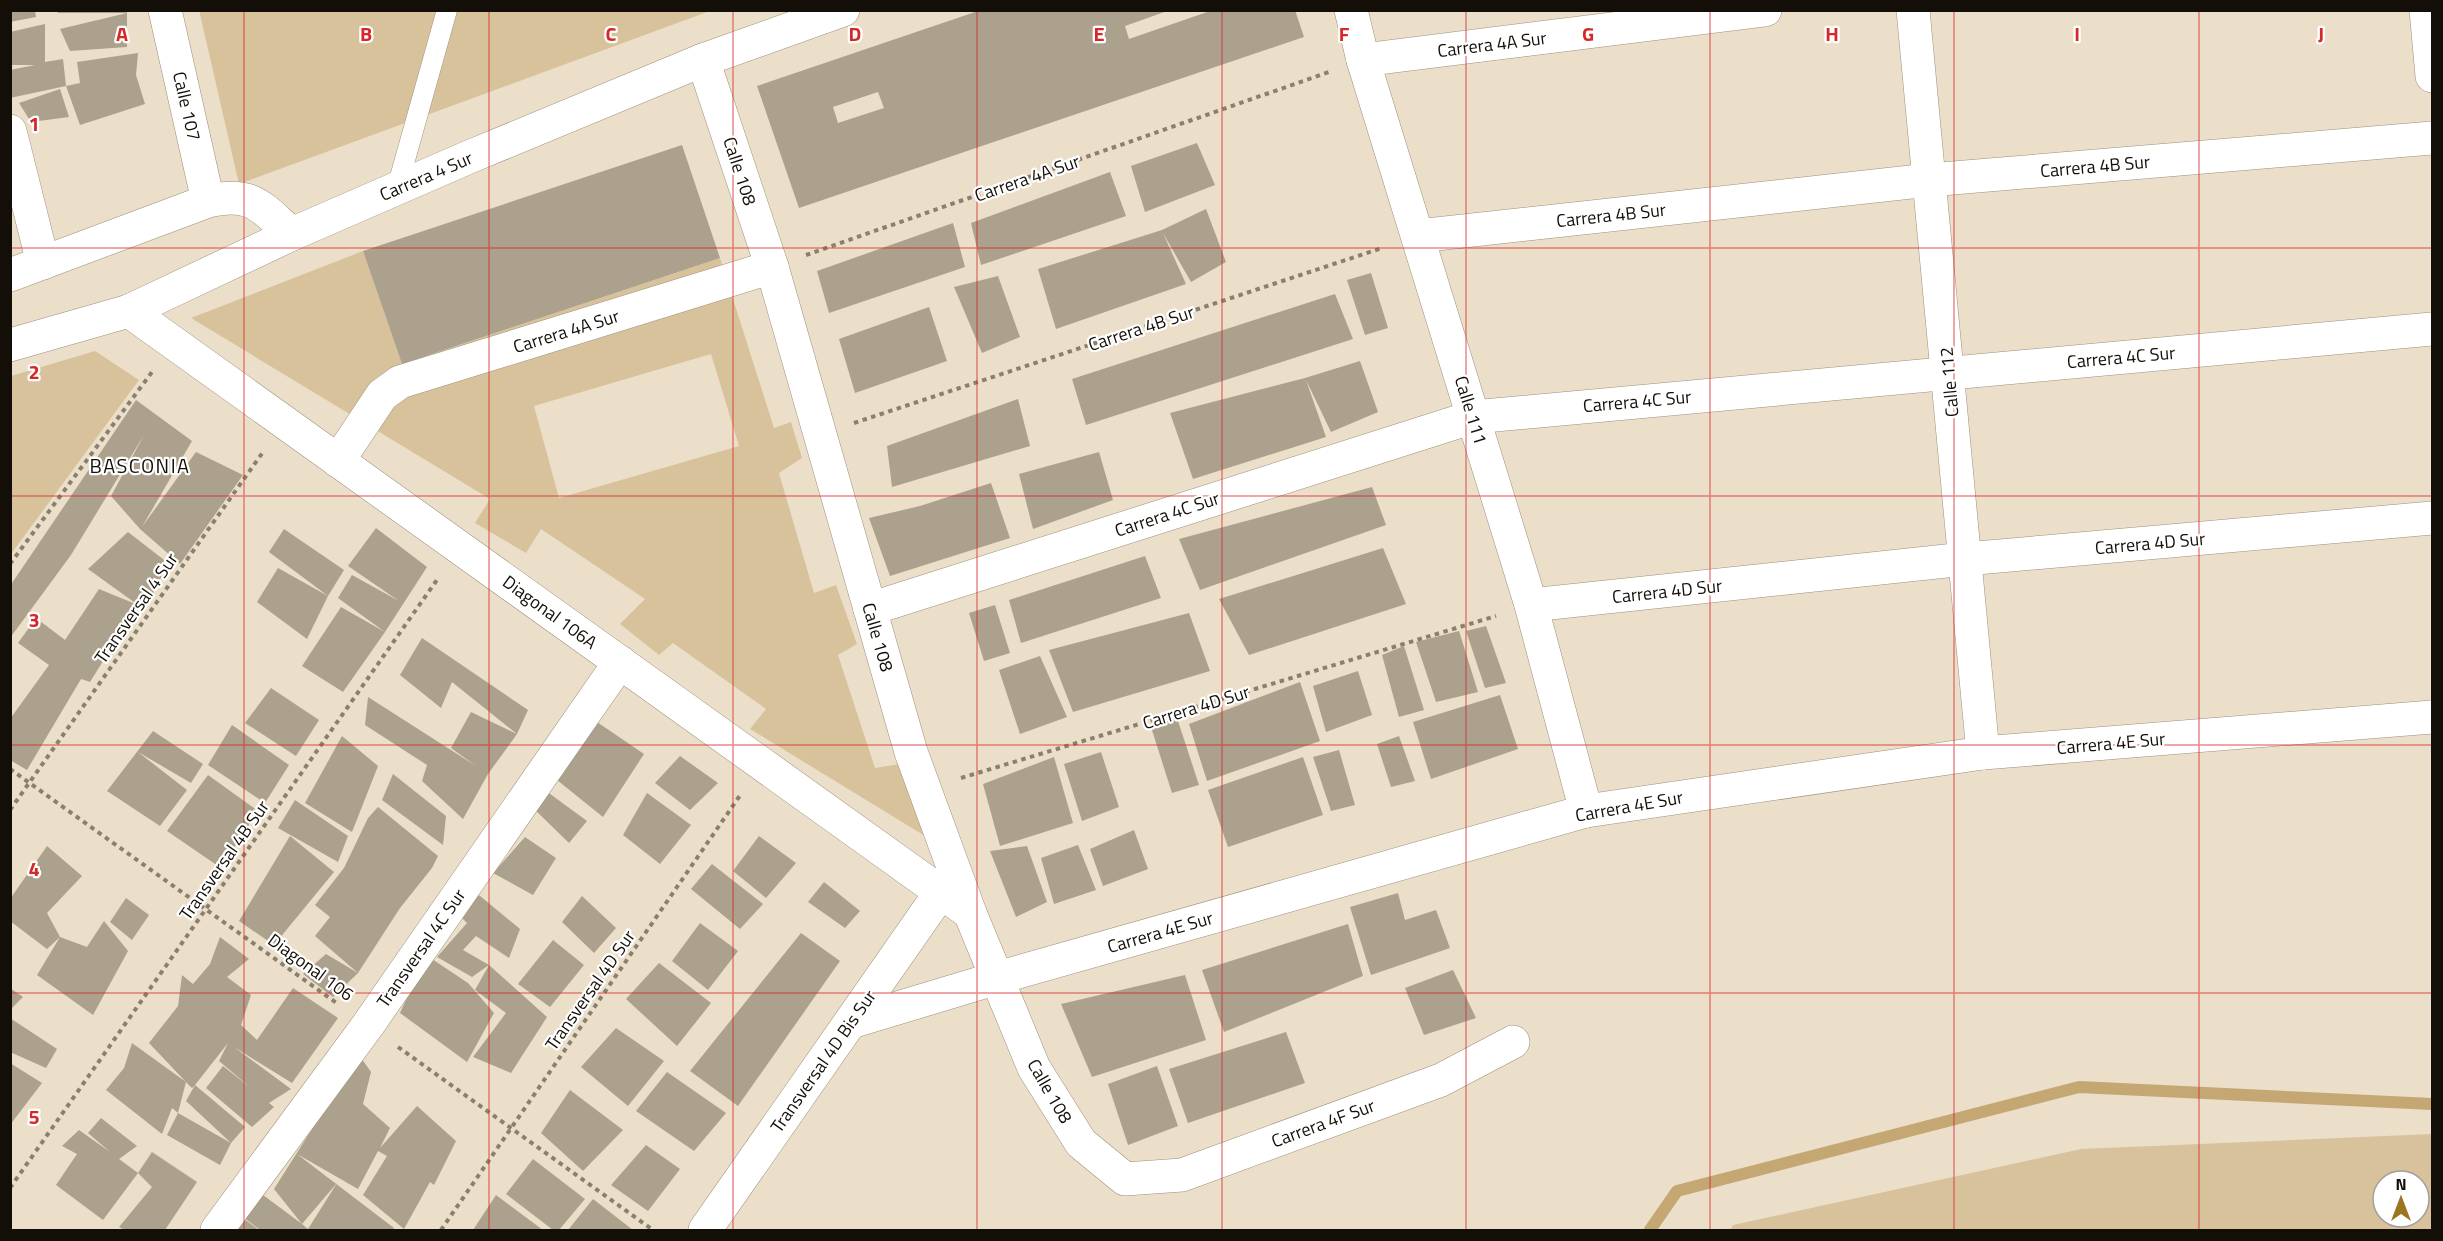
<svg xmlns="http://www.w3.org/2000/svg" width="2443" height="1241" font-family="'Titillium Web',sans-serif">
<style>
.green{fill:#d8c29b;fill-rule:evenodd}
.lines{fill:none;stroke-linecap:round;stroke-linejoin:round}
.stream{stroke:#c4a773;stroke-width:12}
.building{fill:#aca18c;fill-rule:evenodd}
.service-casing{stroke:#9c907c;stroke-width:21}
.minor-casing{stroke:#9c907c;stroke-width:34}
.tertiary-casing{stroke:#9c907c;stroke-width:34}
.path{stroke:#898071;stroke-width:4;stroke-dasharray:4.5 4.5;stroke-linecap:butt}
.service{stroke:#fff;stroke-width:20}
.minor{stroke:#fff;stroke-width:33}
.tertiary{stroke:#fff;stroke-width:33}
.grid{fill:none;stroke:#d62828;stroke-width:1.5;stroke-opacity:0.55}
.labels{text-anchor:middle;dominant-baseline:central;stroke-width:4.5;stroke-linejoin:round;paint-order:stroke}
.street-label{font-size:18px;fill:#130f08;stroke:#fff}
.neighbourhood-label{font-size:20px;letter-spacing:1.5px;fill:#130f08;stroke:#fff}
.grid-label{font-size:20px;text-anchor:middle;font-weight:bold;fill:#d62828;stroke:#fff;stroke-width:4.5;stroke-linejoin:round;paint-order:stroke}
</style>
<rect width="100%" height="100%" fill="#ecdfca"/>
<g class="green">
<path d="M 199,10 L 710,11 L 239,184 Z"/>
<path d="M 363,251 L 402,364 L 720,258 L 774,428 L 791,422 L 802,458 L 779,473 L 814,593 L 836,585 L 857,644 L 838,655 L 875,768 L 900,764 L 925,836 L 750,729 L 766,709 L 673,643 L 659,655 L 620,624 L 645,599 L 541,529 L 526,553 L 475,523 L 490,499 L 191,318 ZM 711,354 L 739,446 L 559,498 L 534,406 Z"/>
<path d="M 95,351 L 139,380 L 11,554 L 11,376 Z"/>
<path d="M 2432,1134 L 2432,1230 L 1730,1230 L 1733,1225 L 2081,1149 ZM 2383,1181 L 2419,1181 L 2419,1217 L 2383,1217 Z"/>
</g>
<g class="lines">
<path class="stream" d="M 1650,1230 L 1677,1191 L 2079,1087 L 2432,1104"/>
</g>
<g class="building">
<path d="M 10,10 L 35,10 L 36,17 L 10,22 Z"/>
<path d="M 56,10 L 127,10 L 127,13 L 58,13 Z"/>
<path d="M 981,10 L 1170,10 L 1125,26 L 1129,39 L 1213,10 L 1295,10 L 1304,37 L 799,208 L 757,86 ZM 878,92 L 884,108 L 838,123 L 833,107 Z"/>
<path d="M 127,13 L 127,47 L 70,51 L 60,29 Z"/>
<path d="M 45,24 L 45,62 L 63,59 L 66,86 L 10,98 L 10,70 L 35,65 L 10,65 L 10,32 Z"/>
<path d="M 138,53 L 136,75 L 145,104 L 80,125 L 66,86 L 80,83 L 77,62 Z"/>
<path d="M 60,89 L 69,117 L 31,122 L 19,103 Z"/>
<path d="M 1197,143 L 1215,185 L 1145,212 L 1131,166 Z"/>
<path d="M 682,145 L 720,258 L 402,364 L 363,251 Z"/>
<path d="M 1110,172 L 1126,216 L 981,265 L 971,223 Z"/>
<path d="M 1206,209 L 1226,262 L 1191,282 L 1163,233 L 1186,284 L 1056,329 L 1038,269 L 1162,230 Z"/>
<path d="M 953,223 L 965,267 L 829,313 L 817,271 Z"/>
<path d="M 1371,273 L 1388,328 L 1365,335 L 1347,280 Z"/>
<path d="M 998,276 L 1020,337 L 982,353 L 954,287 Z"/>
<path d="M 1335,294 L 1353,339 L 1086,425 L 1072,379 Z"/>
<path d="M 929,307 L 947,361 L 855,393 L 839,339 Z"/>
<path d="M 1360,361 L 1378,412 L 1331,432 L 1306,380 L 1326,437 L 1193,479 L 1170,413 L 1305,378 Z"/>
<path d="M 1018,399 L 1030,446 L 892,487 L 887,446 Z"/>
<path d="M 136,400 L 192,441 L 142,527 L 196,452 L 243,475 L 180,564 L 140,529 L 111,496 L 144,435 L 71,555 L 10,638 L 10,586 Z"/>
<path d="M 1099,452 L 1113,500 L 1033,529 L 1019,474 Z"/>
<path d="M 991,483 L 1010,538 L 890,576 L 869,518 L 920,506 Z"/>
<path d="M 1372,487 L 1386,525 L 1200,590 L 1179,539 Z"/>
<path d="M 376,528 L 427,567 L 385,632 L 338,598 L 352,575 L 399,601 L 348,566 Z"/>
<path d="M 284,529 L 344,570 L 328,596 L 269,552 Z"/>
<path d="M 128,532 L 168,563 L 145,610 L 88,569 Z"/>
<path d="M 1383,548 L 1406,604 L 1249,655 L 1219,599 Z"/>
<path d="M 1145,556 L 1161,598 L 1021,643 L 1009,600 Z"/>
<path d="M 278,568 L 328,596 L 307,639 L 257,602 Z"/>
<path d="M 99,589 L 138,605 L 90,682 L 81,679 L 27,770 L 10,760 L 10,719 L 49,665 L 18,643 L 36,618 L 65,640 Z"/>
<path d="M 995,605 L 1010,653 L 984,661 L 969,613 Z"/>
<path d="M 341,607 L 385,632 L 343,692 L 302,666 Z"/>
<path d="M 1189,613 L 1210,671 L 1073,712 L 1049,650 Z"/>
<path d="M 1486,626 L 1506,683 L 1485,688 L 1466,631 Z"/>
<path d="M 1459,631 L 1478,692 L 1436,702 L 1416,642 Z"/>
<path d="M 422,638 L 528,710 L 517,734 L 488,774 L 463,819 L 422,781 L 427,765 L 365,725 L 368,697 L 476,766 L 451,748 L 471,712 L 517,734 L 452,682 L 441,708 L 400,675 Z"/>
<path d="M 1404,646 L 1424,710 L 1399,717 L 1382,655 Z"/>
<path d="M 1040,656 L 1067,717 L 1020,734 L 999,670 Z"/>
<path d="M 1358,671 L 1372,715 L 1326,732 L 1313,686 Z"/>
<path d="M 1300,682 L 1320,741 L 1207,781 L 1189,724 Z"/>
<path d="M 271,688 L 319,720 L 296,756 L 245,723 Z"/>
<path d="M 1500,695 L 1518,749 L 1431,779 L 1413,722 Z"/>
<path d="M 1177,718 L 1199,785 L 1172,793 L 1151,727 Z"/>
<path d="M 597,722 L 644,754 L 603,817 L 557,780 Z"/>
<path d="M 232,725 L 289,765 L 265,803 L 208,765 Z"/>
<path d="M 153,731 L 203,764 L 191,783 L 138,752 L 187,790 L 160,826 L 107,791 Z"/>
<path d="M 342,736 L 378,766 L 352,832 L 305,803 Z"/>
<path d="M 1399,736 L 1415,781 L 1391,787 L 1377,744 Z"/>
<path d="M 1339,750 L 1355,805 L 1331,811 L 1313,757 Z"/>
<path d="M 1101,752 L 1119,807 L 1082,821 L 1064,764 Z"/>
<path d="M 680,756 L 718,783 L 690,810 L 655,783 Z"/>
<path d="M 1054,757 L 1073,823 L 1000,846 L 983,784 Z"/>
<path d="M 1303,757 L 1323,815 L 1228,847 L 1208,790 Z"/>
<path d="M 393,774 L 446,816 L 443,845 L 382,800 Z"/>
<path d="M 208,775 L 258,811 L 221,868 L 167,831 Z"/>
<path d="M 542,788 L 587,821 L 569,843 L 530,805 Z"/>
<path d="M 647,793 L 691,825 L 660,864 L 623,835 Z"/>
<path d="M 295,800 L 348,836 L 338,862 L 278,828 Z"/>
<path d="M 378,807 L 438,856 L 432,868 L 400,908 L 358,973 L 315,936 L 330,917 L 315,905 L 344,868 L 368,818 Z"/>
<path d="M 1134,830 L 1148,869 L 1103,886 L 1090,849 Z"/>
<path d="M 290,836 L 334,872 L 274,945 L 239,921 Z"/>
<path d="M 759,836 L 796,863 L 766,898 L 733,871 Z"/>
<path d="M 525,837 L 556,858 L 533,895 L 493,873 Z"/>
<path d="M 1078,845 L 1096,890 L 1054,904 L 1041,858 Z"/>
<path d="M 47,846 L 82,876 L 47,913 L 60,937 L 87,947 L 104,921 L 128,951 L 93,1015 L 37,975 L 60,937 L 47,949 L 10,921 L 10,899 Z"/>
<path d="M 1027,846 L 1047,902 L 1016,917 L 990,851 Z"/>
<path d="M 712,864 L 763,904 L 740,929 L 691,889 Z"/>
<path d="M 824,882 L 860,911 L 845,928 L 808,902 Z"/>
<path d="M 474,891 L 520,929 L 509,958 L 476,936 L 463,950 L 489,965 L 547,1017 L 511,1073 L 473,1057 L 506,1013 L 475,990 L 489,965 L 472,977 L 437,957 L 467,923 L 456,912 Z"/>
<path d="M 1398,893 L 1405,920 L 1436,910 L 1450,948 L 1371,975 L 1350,907 Z"/>
<path d="M 582,896 L 616,928 L 594,953 L 562,922 Z"/>
<path d="M 126,898 L 149,915 L 132,940 L 110,922 Z"/>
<path d="M 700,923 L 738,951 L 708,990 L 672,961 Z"/>
<path d="M 1348,924 L 1363,976 L 1224,1032 L 1202,970 Z"/>
<path d="M 801,933 L 840,961 L 738,1106 L 690,1071 Z"/>
<path d="M 220,937 L 249,959 L 227,977 L 251,995 L 241,1025 L 257,1040 L 293,988 L 338,1018 L 292,1083 L 234,1047 L 291,1089 L 269,1103 L 274,1107 L 252,1127 L 206,1088 L 223,1066 L 251,1088 L 219,1061 L 228,1043 L 195,1085 L 245,1127 L 231,1143 L 186,1101 L 195,1085 L 192,1088 L 186,1082 L 178,1113 L 231,1143 L 220,1165 L 167,1135 L 178,1113 L 172,1108 L 162,1134 L 106,1090 L 124,1068 L 132,1043 L 186,1082 L 149,1043 L 178,1006 L 182,975 L 193,984 L 210,964 Z"/>
<path d="M 553,940 L 584,965 L 550,1007 L 518,984 Z"/>
<path d="M 423,953 L 468,983 L 494,1013 L 467,1062 L 400,1013 L 415,980 Z"/>
<path d="M 326,954 L 358,973 L 333,997 L 303,974 Z"/>
<path d="M 659,963 L 711,1003 L 677,1046 L 626,999 Z"/>
<path d="M 1453,970 L 1476,1018 L 1424,1035 L 1405,988 Z"/>
<path d="M 1185,975 L 1206,1040 L 1092,1077 L 1061,1004 Z"/>
<path d="M 10,988 L 23,997 L 10,1010 Z"/>
<path d="M 10,1018 L 57,1049 L 46,1068 L 10,1052 Z"/>
<path d="M 616,1028 L 664,1061 L 628,1106 L 581,1067 Z"/>
<path d="M 1286,1032 L 1305,1083 L 1188,1123 L 1169,1069 Z"/>
<path d="M 359,1055 L 371,1072 L 363,1104 L 390,1128 L 380,1148 L 417,1106 L 456,1141 L 434,1185 L 430,1182 L 404,1229 L 363,1195 L 387,1156 L 378,1151 L 358,1189 L 297,1154 L 394,1228 L 393,1230 L 260,1230 L 238,1213 L 255,1189 L 302,1224 L 274,1189 ZM 337,1183 L 308,1229 L 302,1224 Z"/>
<path d="M 10,1063 L 42,1083 L 10,1125 Z"/>
<path d="M 1157,1066 L 1178,1126 L 1128,1145 L 1108,1084 Z"/>
<path d="M 667,1072 L 726,1113 L 694,1151 L 636,1111 Z"/>
<path d="M 570,1090 L 623,1130 L 583,1171 L 541,1133 Z"/>
<path d="M 101,1118 L 137,1146 L 119,1159 L 138,1173 L 103,1220 L 56,1185 L 77,1154 L 62,1146 L 79,1130 L 110,1152 L 88,1133 Z"/>
<path d="M 646,1145 L 680,1169 L 648,1211 L 611,1185 Z"/>
<path d="M 152,1152 L 197,1182 L 165,1230 L 125,1230 L 119,1227 L 152,1187 L 138,1173 Z"/>
<path d="M 533,1159 L 585,1199 L 559,1230 L 553,1230 L 506,1194 Z"/>
<path d="M 496,1195 L 543,1230 L 473,1230 Z"/>
<path d="M 593,1199 L 633,1230 L 568,1230 Z"/>
<path d="M 244,1219 L 259,1230 L 235,1230 Z"/>
</g>
<g class="lines">
<g class="service-casing">
<path id="service" d="M 397,188 L 447,10"/>
</g>
<g class="minor-casing">
<g id="minor">
<path d="M 165,10 L 208,201"/>
<path d="M 1351,10 L 1363,60 L 1531,605 L 1586,811"/>
<path d="M 1913,10 L 1983,753"/>
<path d="M 2426,10 L 2432,76"/>
<path d="M 703,60 L 772,267 L 911,752 L 970,913 L 1034,1068 L 1081,1143 L 1125,1179 L 1182,1175 L 1441,1080 L 1513,1042"/>
<path d="M 1363,60 L 1765,10"/>
<path d="M 10,131 L 43,263"/>
<path d="M 1418,236 L 1929,180 L 2432,138"/>
<path d="M 10,275 L 208,201 C 253,191 261,207 292,234"/>
<path d="M 129,311 L 970,913"/>
<path d="M 338,461 L 382,395 L 400,382 L 772,267"/>
<path d="M 1531,605 L 1965,559 L 2432,518"/>
<path d="M 870,609 L 1473,417 L 2432,329"/>
<path d="M 851,1022 L 997,978 L 1586,811 L 1983,753 L 2432,717"/>
<path d="M 217,1230 L 368,1025 L 620,662"/>
<path d="M 705,1230 L 941,892"/>
</g>
</g>
<g class="tertiary-casing">
<path id="tertiary" d="M 10,345 L 129,311 L 292,234 L 469,157 L 703,60 L 843,10"/>
</g>
<g class="path">
<path d="M 806,255 L 1329,72"/>
<path d="M 854,423 L 1382,248"/>
<path d="M 10,564 L 152,372"/>
<path d="M 10,769 L 338,1004"/>
<path d="M 961,778 L 1496,616"/>
<path d="M 10,810 L 263,452"/>
<path d="M 398,1047 L 653,1230"/>
<path d="M 10,1188 L 439,577"/>
<path d="M 441,1230 L 741,794"/>
</g>
<use href="#service" class="service"/>
<use href="#minor" class="minor"/>
<use href="#tertiary" class="tertiary"/>
</g>
<path class="grid" d="M 244,10 L 244,1230M 489,10 L 489,1230M 733,10 L 733,1230M 977,10 L 977,1230M 1222,10 L 1222,1230M 1466,10 L 1466,1230M 1710,10 L 1710,1230M 1954,10 L 1954,1230M 2199,10 L 2199,1230M 10,248 L 2432,248M 10,496 L 2432,496M 10,745 L 2432,745M 10,993 L 2432,993"/>
<g class="labels">
<g class="street-label">
<text transform="translate(1492 44) rotate(-7)">Carrera 4A Sur</text>
<text transform="translate(187 106) rotate(77)">Calle 107</text>
<text transform="translate(2095 166) rotate(-5)">Carrera 4B Sur</text>
<text transform="translate(740 171) rotate(72)">Calle 108</text>
<text transform="translate(426 176) rotate(-23)">Carrera 4 Sur</text>
<text transform="translate(1027 178) rotate(-19)">Carrera 4A Sur</text>
<text transform="translate(1611 215) rotate(-6)">Carrera 4B Sur</text>
<text transform="translate(1141 328) rotate(-18)">Carrera 4B Sur</text>
<text transform="translate(566 331) rotate(-17)">Carrera 4A Sur</text>
<text transform="translate(2121 357) rotate(-5)">Carrera 4C Sur</text>
<text transform="translate(1949 382) rotate(-95)">Calle 112</text>
<text transform="translate(1637 401) rotate(-5)">Carrera 4C Sur</text>
<text transform="translate(1471 410) rotate(73)">Calle 111</text>
<text transform="translate(1167 514) rotate(-18)">Carrera 4C Sur</text>
<text transform="translate(2150 543) rotate(-5)">Carrera 4D Sur</text>
<text transform="translate(1667 591) rotate(-6)">Carrera 4D Sur</text>
<text transform="translate(136 608) rotate(-55)">Transversal 4 Sur</text>
<text transform="translate(550 612) rotate(36)">Diagonal 106A</text>
<text transform="translate(878 637) rotate(74)">Calle 108</text>
<text transform="translate(1196 707) rotate(-17)">Carrera 4D Sur</text>
<text transform="translate(2111 743) rotate(-5)">Carrera 4E Sur</text>
<text transform="translate(1629 806) rotate(-10)">Carrera 4E Sur</text>
<text transform="translate(224 860) rotate(-55)">Transversal 4B Sur</text>
<text transform="translate(1160 932) rotate(-16)">Carrera 4E Sur</text>
<text transform="translate(421 948) rotate(-55)">Transversal 4C Sur</text>
<text transform="translate(311 967) rotate(36)">Diagonal 106</text>
<text transform="translate(590 990) rotate(-55)">Transversal 4D Sur</text>
<text transform="translate(823 1061) rotate(-55)">Transversal 4D Bis Sur</text>
<text transform="translate(1050 1091) rotate(60)">Calle 108</text>
<text transform="translate(1323 1123) rotate(-20)">Carrera 4F Sur</text>
</g>
<g class="neighbourhood-label">
<text x="140" y="465">BASCONIA</text>
</g>
</g>
<g class="grid-label">
<text x="122" y="41">A</text>
<text x="366" y="41">B</text>
<text x="611" y="41">C</text>
<text x="855" y="41">D</text>
<text x="1099" y="41">E</text>
<text x="1344" y="41">F</text>
<text x="1588" y="41">G</text>
<text x="1832" y="41">H</text>
<text x="2077" y="41">I</text>
<text x="2321" y="41">J</text>
<text x="34" y="131">1</text>
<text x="34" y="379">2</text>
<text x="34" y="627">3</text>
<text x="34" y="876">4</text>
<text x="34" y="1124">5</text>
</g>
<rect width="2443" height="1241" fill="none" stroke="#130f08" stroke-width="24"/>
<g transform="translate(2401 1199)"><circle r="28" fill="#ffffff" stroke="#a19f9c" stroke-width="1.5"/>
<path d="M0-4.5L10 22L0 15L-10 22Z" fill="#9c7522"/>
<text y="-9" font-size="16" font-weight="bold" text-anchor="middle" fill="#130f08">N</text>
</g>
</svg>
